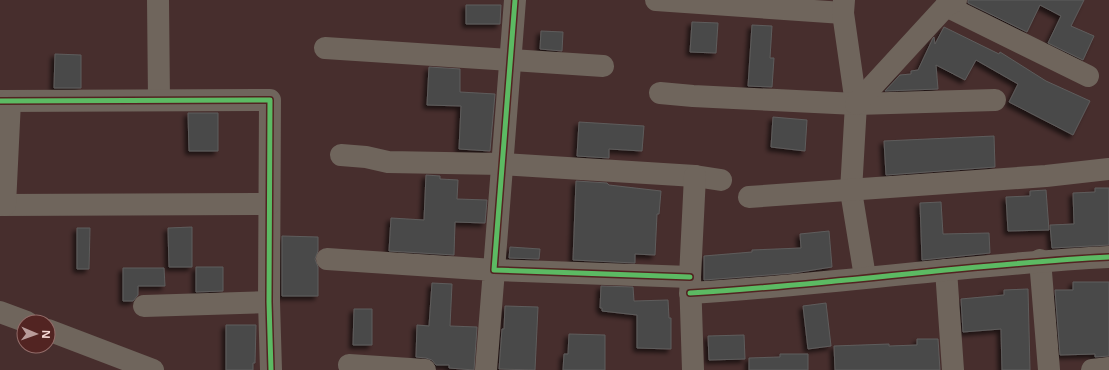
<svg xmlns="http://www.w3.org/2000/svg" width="1109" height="370" font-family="'Open Sans',sans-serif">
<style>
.building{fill:#494a49;stroke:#5e5c5c;filter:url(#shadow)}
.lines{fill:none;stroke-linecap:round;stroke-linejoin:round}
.minor{stroke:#6f655c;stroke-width:22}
.cycleway-casing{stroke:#522422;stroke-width:8}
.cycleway{stroke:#5cba63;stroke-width:5}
</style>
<defs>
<filter id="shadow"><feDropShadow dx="-3.5" dy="3.5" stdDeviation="2" flood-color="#0009"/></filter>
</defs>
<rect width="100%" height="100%" fill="#472e2d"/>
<g class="building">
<path d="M 968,0 L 1084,0 L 1071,26 L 1094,36 L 1083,60 L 1048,43 L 1061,16 L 1040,5 L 1027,32 L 968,3 Z"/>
<path d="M 466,5 L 501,5 L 500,24 L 466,24 Z"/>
<path d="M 692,22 L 718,23 L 716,53 L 690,52 Z"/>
<path d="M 752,25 L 772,26 L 770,58 L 774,58 L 772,87 L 748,86 Z"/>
<path d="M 944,27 L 999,54 L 1000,52 L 1046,81 L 1090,101 L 1073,135 L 1009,102 L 1018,84 L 976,60 L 965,80 L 936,65 L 938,89 L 885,91 L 900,75 L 911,74 L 911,71 L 918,70 L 933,38 L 934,37 L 935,44 Z"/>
<path d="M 541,31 L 563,32 L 562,51 L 540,49 Z"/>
<path d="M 55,54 L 81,55 L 81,88 L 54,88 Z"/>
<path d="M 429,67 L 460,69 L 460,92 L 495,94 L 490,151 L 459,149 L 461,106 L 427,105 Z"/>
<path d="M 188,113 L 218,113 L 218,151 L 189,151 Z"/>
<path d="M 773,117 L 807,120 L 805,151 L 771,147 Z"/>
<path d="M 579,122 L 644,126 L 642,151 L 609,149 L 609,158 L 577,156 Z"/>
<path d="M 994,136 L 995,167 L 886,175 L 884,141 Z"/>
<path d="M 426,175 L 440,176 L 440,179 L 458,180 L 457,199 L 487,200 L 485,223 L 455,222 L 454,255 L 389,251 L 391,218 L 424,220 Z"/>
<path d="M 576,181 L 607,183 L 609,185 L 661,191 L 659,214 L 657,214 L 655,255 L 635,254 L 635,263 L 573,260 Z"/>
<path d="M 1095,188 L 1109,188 L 1109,245 L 1052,248 L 1050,225 L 1074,224 L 1073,193 L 1095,192 Z"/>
<path d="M 1046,190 L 1049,230 L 1008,231 L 1006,197 L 1030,196 L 1030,191 Z"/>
<path d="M 941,202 L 943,234 L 989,233 L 990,253 L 922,260 L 920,203 Z"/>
<path d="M 192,227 L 192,267 L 169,267 L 168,228 Z"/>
<path d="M 77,228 L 90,228 L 89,269 L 77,269 Z"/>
<path d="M 829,231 L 832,267 L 794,273 L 704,280 L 704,256 L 752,252 L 752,250 L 801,248 L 800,234 Z"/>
<path d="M 282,236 L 318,237 L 318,251 L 315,259 L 318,267 L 318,296 L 282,296 Z"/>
<path d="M 510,247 L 540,249 L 539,259 L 509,258 Z"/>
<path d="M 196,267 L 223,267 L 223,291 L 196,292 Z"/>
<path d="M 123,268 L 164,268 L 165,286 L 138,286 L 138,295 L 133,301 L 123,301 Z"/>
<path d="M 1073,282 L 1109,282 L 1109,356 L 1095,357 L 1095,354 L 1060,355 L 1055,290 L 1073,290 Z"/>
<path d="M 432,283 L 452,284 L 450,326 L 477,327 L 474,370 L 449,368 L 449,365 L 436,365 L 432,360 L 426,358 L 416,357 L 417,325 L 429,326 Z"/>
<path d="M 601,286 L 633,287 L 634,301 L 668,300 L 669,318 L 671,318 L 671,349 L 637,348 L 637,315 L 602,311 L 602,308 L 600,308 Z"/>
<path d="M 1028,289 L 1030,370 L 1002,370 L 1001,329 L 963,332 L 961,299 L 1004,295 L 1004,290 Z"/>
<path d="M 826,303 L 831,346 L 808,349 L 803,306 Z"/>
<path d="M 505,306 L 538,307 L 535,370 L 499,369 L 502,329 L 504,329 Z"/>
<path d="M 354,309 L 372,309 L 372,345 L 353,345 Z"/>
<path d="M 226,325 L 256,325 L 255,363 L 253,363 L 253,370 L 226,370 Z"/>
<path d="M 569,334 L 605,335 L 605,370 L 563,370 L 564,354 L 568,354 Z"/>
<path d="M 744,335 L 745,359 L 709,360 L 708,336 Z"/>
<path d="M 917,339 L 938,339 L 940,370 L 835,370 L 834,346 L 889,344 L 889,346 L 917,345 Z"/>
<path d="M 780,354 L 808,354 L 808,370 L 749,370 L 749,358 L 780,357 Z"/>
</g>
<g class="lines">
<g class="minor">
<path d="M 158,0 L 159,100"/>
<path d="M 515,0 L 494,270 L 690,277"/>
<path d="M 656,0 L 843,13"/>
<path d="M 844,0 L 843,13 L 856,104 L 851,191 L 865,277"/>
<path d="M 946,6 L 1088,76"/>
<path d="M 325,48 L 603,66"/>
<path d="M 660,93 L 693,96 L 856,104 L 995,100"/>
<path d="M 0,101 L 270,100 L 269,302 L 271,370"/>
<path d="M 856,104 L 946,6 L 956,0"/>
<path d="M 341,155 L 366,157 L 388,162 L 502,164 L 695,176 L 721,180"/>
<path d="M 749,197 L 1046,176 L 1109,169"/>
<path d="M 0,205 L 269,204"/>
<path d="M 5,205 L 10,101"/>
<path d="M 327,259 L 494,270 L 486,370"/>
<path d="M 1040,260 L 1049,370"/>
<path d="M 946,270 L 953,370"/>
<path d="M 690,293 C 830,285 969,264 1109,257"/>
<path d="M 144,306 L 269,302"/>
<path d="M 0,312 L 27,322"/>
<path d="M 48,330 L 153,370"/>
<path d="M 349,365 L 425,370"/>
<path d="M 693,370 L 690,277 L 695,176"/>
<path d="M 1092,370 L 1109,368"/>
</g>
<g class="cycleway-casing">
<g id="cycleway">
<path d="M 515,0 L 494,270 L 690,277"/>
<path d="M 0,101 L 270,100 L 269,302 L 271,370"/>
<path d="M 690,293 C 830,285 969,264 1109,257"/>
</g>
</g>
<use href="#cycleway" class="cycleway"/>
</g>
<g transform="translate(36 334) rotate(92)"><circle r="19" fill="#522422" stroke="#936c69"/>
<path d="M0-3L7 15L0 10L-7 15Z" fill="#b89c9a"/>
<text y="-6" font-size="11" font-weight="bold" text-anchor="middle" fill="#f5d7d4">N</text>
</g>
</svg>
